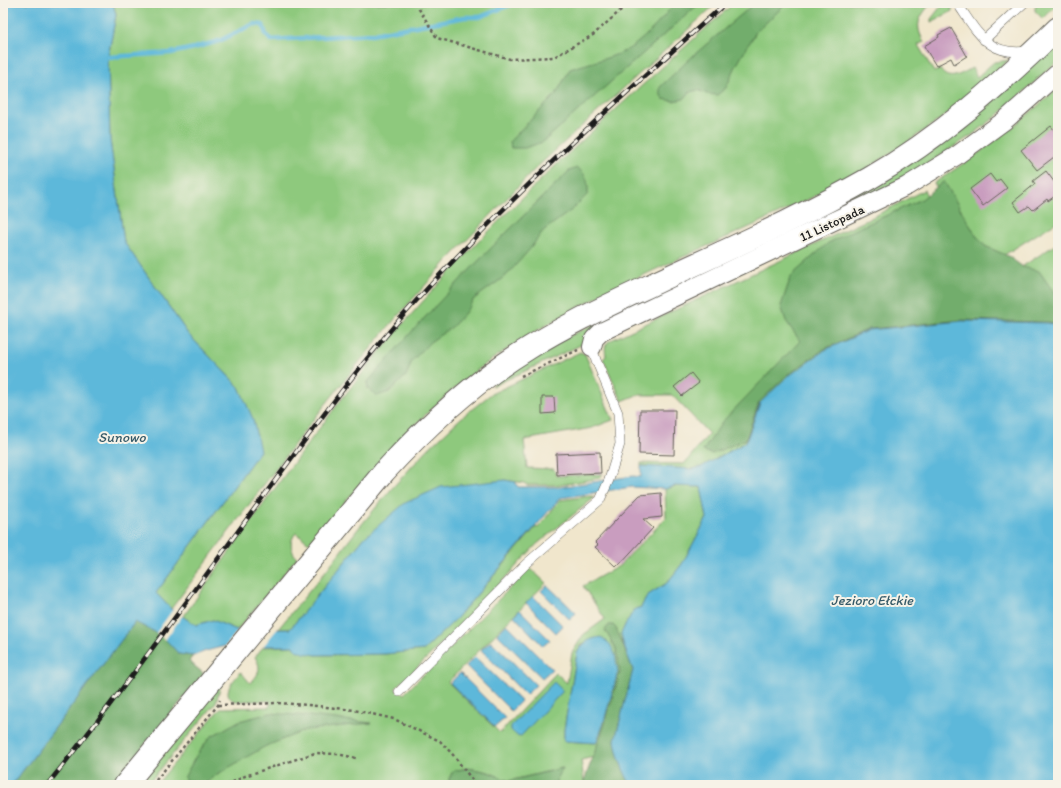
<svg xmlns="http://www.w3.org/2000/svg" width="1061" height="788" font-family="Itim,sans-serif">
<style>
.green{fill:#8ec97d;stroke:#55724c;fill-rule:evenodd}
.forest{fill:#72ad6c;stroke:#476444}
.water{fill:#5db8da;stroke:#3c6a7b}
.pier{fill:#f0e6cc}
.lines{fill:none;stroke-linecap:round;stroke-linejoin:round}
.stream{stroke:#5db8da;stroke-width:4.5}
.building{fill:#c99dbf}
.service-casing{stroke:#66635a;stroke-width:10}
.minor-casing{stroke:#66635a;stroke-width:20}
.primary-casing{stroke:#66635a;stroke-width:24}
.path{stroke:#66635a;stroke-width:2.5;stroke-dasharray:3 3;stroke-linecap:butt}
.service{stroke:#fff;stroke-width:9}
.minor{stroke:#fff;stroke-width:18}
.primary{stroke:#fff;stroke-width:22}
.rail-casing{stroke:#1c1c1c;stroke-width:4.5}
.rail{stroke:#f7f3e8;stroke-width:3;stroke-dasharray:9;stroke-linecap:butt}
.labels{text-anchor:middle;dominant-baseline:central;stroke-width:4;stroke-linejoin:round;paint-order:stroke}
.street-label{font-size:13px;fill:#1c1c1c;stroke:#f7f3e8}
.water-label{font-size:14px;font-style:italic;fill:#365a68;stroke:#f7f3e8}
</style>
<rect width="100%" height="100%" fill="#f7f3e8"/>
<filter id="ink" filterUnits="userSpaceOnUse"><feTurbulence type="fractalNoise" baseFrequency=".025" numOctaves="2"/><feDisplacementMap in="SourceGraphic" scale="8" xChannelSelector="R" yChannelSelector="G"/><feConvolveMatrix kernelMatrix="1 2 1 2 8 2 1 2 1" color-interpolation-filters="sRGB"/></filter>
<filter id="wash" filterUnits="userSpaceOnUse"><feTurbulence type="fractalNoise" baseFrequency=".012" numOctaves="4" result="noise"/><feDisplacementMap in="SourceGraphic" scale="16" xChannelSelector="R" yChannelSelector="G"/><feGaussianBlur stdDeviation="0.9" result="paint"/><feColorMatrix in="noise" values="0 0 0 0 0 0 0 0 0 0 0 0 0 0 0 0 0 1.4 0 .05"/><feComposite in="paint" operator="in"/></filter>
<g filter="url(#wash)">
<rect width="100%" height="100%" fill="#f0e6cc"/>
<g class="green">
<path d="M 113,3 L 717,3 L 536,168 L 446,262 L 395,319 L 352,371 L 299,438 L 171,609 L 156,593 L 260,451 L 239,387 L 188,334 L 124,242 L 110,140 L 108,57 L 116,15 Z"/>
<path d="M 734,3 L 931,3 C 919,18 914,24 924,42 L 918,45 L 934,72 L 940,69 C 948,83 961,74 972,68 L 977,77 L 994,62 L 1009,60 C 991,76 973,94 954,109 C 943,118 930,126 919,134 C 896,150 874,165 850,178 C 737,239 613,279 506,350 C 428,400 370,474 309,543 L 296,533 C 289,541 290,550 297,558 L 237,630 L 213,620 L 196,625 L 183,617 C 254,518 323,417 403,324 C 504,207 619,106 734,3 Z"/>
<path d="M 1039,3 L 1058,3 L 1058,4 L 1043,19 L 1035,11 L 1035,6 Z"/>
<path d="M 947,4 L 951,7 L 953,11 L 931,22 L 931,19 L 941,6 Z"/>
<path d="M 1058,41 L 1058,61 L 997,116 L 972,135 L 901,181 L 589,332 L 583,344 L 493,386 L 493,384 L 549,346 L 777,236 Z"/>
<path d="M 1058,87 L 1058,221 L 1001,257 L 978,256 L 934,183 C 978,155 1020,124 1058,87 Z"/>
<path d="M 924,190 L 961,259 L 1011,274 L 1058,243 L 1058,328 L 760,403 L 746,442 L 701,467 L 693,469 L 641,466 L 641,463 L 684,464 L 709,434 L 672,395 L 637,395 L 622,401 L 603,359 L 606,356 C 605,349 604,346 609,341 L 869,219 Z"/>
<path d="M 580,352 L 585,354 L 613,420 L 592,428 L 524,440 L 527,468 L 554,469 L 556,476 L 602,474 L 600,478 L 561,485 L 527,485 L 524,483 L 505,480 L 365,537 L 290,629 L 278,629 L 321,577 L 357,530 L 394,486 L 429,448 L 461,418 L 491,394 Z"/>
<path d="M 675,486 L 701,487 L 707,518 L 682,564 L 667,583 L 648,595 L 641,607 L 634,610 L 625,625 L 621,635 L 624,646 L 633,670 L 616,752 L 581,760 L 584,781 L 586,785 L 554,785 L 562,768 L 509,781 L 488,772 L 468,768 L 453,771 L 449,779 L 450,785 L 156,785 L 217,712 L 222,708 L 270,707 L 270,701 L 234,701 C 220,693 234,680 241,672 L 250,683 C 259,675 262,668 255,657 L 263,647 L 294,646 L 316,655 L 385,654 L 424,650 L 456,619 L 536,527 L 538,528 L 560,500 L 591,496 L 594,498 L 537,544 L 461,625 L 395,689 L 404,694 L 530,568 L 546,583 L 448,682 L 500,733 L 556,673 L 567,683 L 572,653 L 583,635 L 605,619 L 583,586 L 619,566 L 666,518 L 665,489 ZM 595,638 L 618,672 L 602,728 L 596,743 L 564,741 L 564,730 L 577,653 L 582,644 Z"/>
<path d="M 221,684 L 216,703 L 147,785 L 137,785 Z"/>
</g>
<g class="forest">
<path d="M 675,3 L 700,3 L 543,142 L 525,148 L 511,148 L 510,141 L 556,94 L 570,69 C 588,63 617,57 632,47 C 648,35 662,19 675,3 Z"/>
<path d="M 755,3 L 787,3 L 756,32 L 736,66 L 726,88 L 717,95 L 707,94 L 698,90 L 690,92 L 684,99 L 673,101 L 663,99 L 660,93 L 660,87 L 695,54 Z"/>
<path d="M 577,168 C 588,175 588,182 588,194 L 573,209 L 543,231 L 530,249 L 507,275 L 474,299 L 465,313 L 452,327 L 430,342 L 412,361 L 406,376 L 389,392 L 377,396 L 368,389 L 367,383 C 430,308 499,239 569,171 Z"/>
<path d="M 944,181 L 975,234 L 985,246 L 1008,256 L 1023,267 L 1039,271 L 1053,291 L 1058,302 L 1058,324 L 1048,322 L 962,320 L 869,329 L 824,349 L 785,377 L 759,402 L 746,439 L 712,454 L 703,451 L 723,421 L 800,341 L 786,321 L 781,306 L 791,276 L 828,243 L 848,233 L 922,199 Z"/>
<path d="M 135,622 L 155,632 L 167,640 L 179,654 L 193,656 L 189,661 L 204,674 L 111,785 L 12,785 Z"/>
<path d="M 609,625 L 613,625 L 616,628 L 633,670 L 615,740 C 617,756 623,771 631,785 L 586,785 L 584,781 L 604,727 L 620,672 L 616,649 L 605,630 Z"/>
<path d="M 270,713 L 308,716 L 372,723 L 306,730 L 264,747 L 216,775 L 203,785 L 185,785 L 185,776 L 196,756 L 210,737 L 239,721 Z"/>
<path d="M 468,768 L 488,772 L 509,781 L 563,768 L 554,785 L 450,785 L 449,779 L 453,771 Z"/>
</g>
<g class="water">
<path d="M 3,3 L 113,3 L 116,15 L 108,57 L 110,140 L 124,242 L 188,334 L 239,387 L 253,419 L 260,451 L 156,593 L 171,609 L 196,625 L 213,620 L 237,630 L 290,629 L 365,537 L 405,503 L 441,487 L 505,480 L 516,482 L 516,484 L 518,487 L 560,487 L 633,476 L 641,477 L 641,466 L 693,469 L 701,467 L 746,442 L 760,403 L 786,378 L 825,350 L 869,330 L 962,321 L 1048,323 L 1058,325 L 1058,785 L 631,785 C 623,771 617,756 615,740 L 633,670 L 624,646 L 621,634 L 625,625 L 634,610 L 641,607 L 648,595 L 667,583 L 682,564 L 707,518 L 701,487 L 675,486 L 665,489 L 632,487 L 560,498 L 456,619 L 424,650 L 385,654 L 316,655 L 304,653 L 296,650 L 294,646 L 225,646 L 206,651 L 193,656 L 179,654 L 166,640 L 155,632 L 135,622 L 12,785 L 3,785 Z"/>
<path d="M 547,585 L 576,613 L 570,620 L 541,591 Z"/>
<path d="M 533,596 L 563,626 L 556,633 L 526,603 Z"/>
<path d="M 520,610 L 550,640 L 543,646 L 514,616 Z"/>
<path d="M 507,624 L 552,669 L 542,678 L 497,634 Z"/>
<path d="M 601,637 L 610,644 L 615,654 L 618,672 L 602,728 L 596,743 L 564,741 L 564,730 L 577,653 C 584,642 588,639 601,637 Z"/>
<path d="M 491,641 L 536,685 L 526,695 L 481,650 Z"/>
<path d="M 475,657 L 521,701 L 511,711 L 466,666 Z"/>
<path d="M 460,673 L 505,718 L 495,727 L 450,683 Z"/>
<path d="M 554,682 L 563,691 L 521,736 L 516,735 L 511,730 L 511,726 Z"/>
</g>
<g class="pier">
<path d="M 174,608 L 183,615 L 165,640 L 156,633 Z"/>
<path d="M 279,627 L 261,649 L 223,649 L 240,628 Z"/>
</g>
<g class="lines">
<path class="stream" d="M 108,57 L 171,53 L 194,48 L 219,41 L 254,24 L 263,25 L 266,35 L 271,40 L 372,34 L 465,17 L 480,17 L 515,3"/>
</g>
<g id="blocks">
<g class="building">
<path d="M 951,28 L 967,56 L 954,64 L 951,58 L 936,66 L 924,46 L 939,37 L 938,35 Z"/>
<path d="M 1051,126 L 1058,135 L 1058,154 L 1037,170 L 1021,150 Z"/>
<path d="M 1046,171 L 1058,187 L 1058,194 L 1048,201 L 1047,199 L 1033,210 L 1029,206 L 1020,212 L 1013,202 L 1035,184 L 1033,181 Z"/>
<path d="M 990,174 L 996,182 L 1000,179 L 1007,188 L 983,206 L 970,189 Z"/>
<path d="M 691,373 L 699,383 L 682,396 L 674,387 Z"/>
<path d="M 542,397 L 554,397 L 555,413 L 542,414 Z"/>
<path d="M 640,410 L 675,410 L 674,455 L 639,454 Z"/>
<path d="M 600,452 L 601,473 L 557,475 L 556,454 Z"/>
<path d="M 661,493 L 662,517 L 643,519 L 653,528 L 619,565 L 617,564 L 615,566 L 595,547 L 598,545 L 595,542 L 640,495 Z"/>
</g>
</g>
</g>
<g filter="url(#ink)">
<use href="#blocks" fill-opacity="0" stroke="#66635a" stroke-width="1"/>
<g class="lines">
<g class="service-casing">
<g id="service">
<path d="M 957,3 C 977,31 987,57 1028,51"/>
<path d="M 984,40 L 1024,3"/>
<path d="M 399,692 L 526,564 L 600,500 L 609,480 L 620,444 L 618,413 L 596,360 L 592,347"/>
</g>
</g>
<g class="minor-casing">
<path id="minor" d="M 592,347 L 594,339 L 601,332 L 907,186 L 956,156 L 1004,121 L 1058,73"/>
</g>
<g class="primary-casing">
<path id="primary" d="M 125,785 L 384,472 C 427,425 475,381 529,348 C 569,323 611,304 653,284 C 726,250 800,218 870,178 C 940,138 1000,84 1058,28"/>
</g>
<g class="path">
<path d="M 417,3 L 419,9 L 437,38 L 510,59 L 554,57 L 593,35 L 629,3"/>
<path d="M 521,376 L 578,350"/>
<path d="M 218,705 L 278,703 L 308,705 L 354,710 L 394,719 L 440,741 L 454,756 L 476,785"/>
<path d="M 152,785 L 218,705 L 220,700"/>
<path d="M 227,785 L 245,776 L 315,753 L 337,754 L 356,758"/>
</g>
<use href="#service" class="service"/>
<use href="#minor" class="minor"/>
<use href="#primary" class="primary"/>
<g class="rail-casing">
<path id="rail" d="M 47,785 C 122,692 192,594 263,497 C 307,437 351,376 400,319 C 500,205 613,104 726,3"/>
</g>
<use href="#rail" class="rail"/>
</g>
</g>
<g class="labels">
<g class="street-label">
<text transform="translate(832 223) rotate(-25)">11 Listopada</text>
</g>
<g class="water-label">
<text x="122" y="437">Sunowo</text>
<text x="872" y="600">Jezioro Ełckie</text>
</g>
</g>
<rect width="1061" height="788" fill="none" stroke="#f7f3e8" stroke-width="16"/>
</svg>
